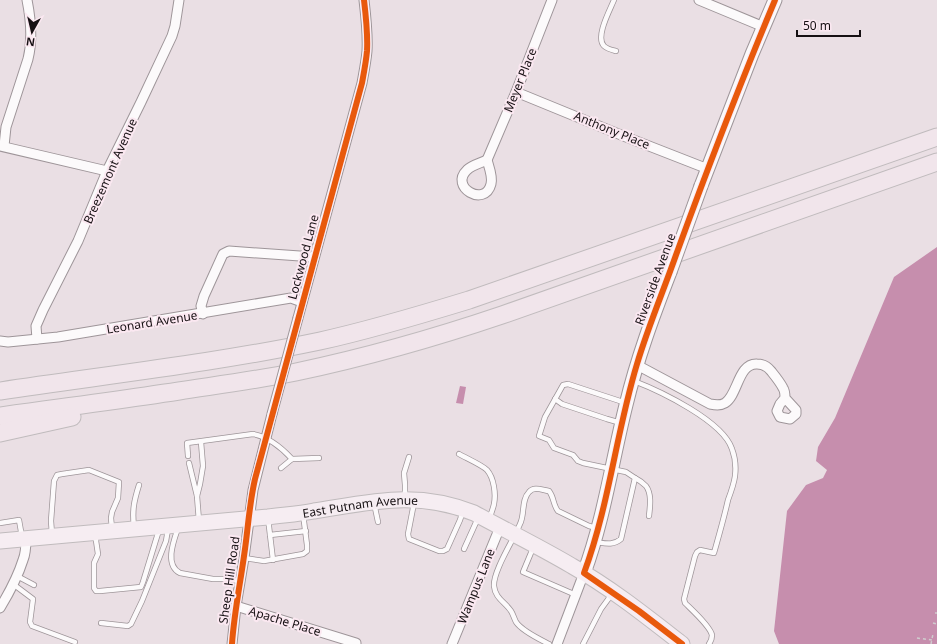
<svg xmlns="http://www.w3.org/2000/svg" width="937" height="644" font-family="'Noto Sans',sans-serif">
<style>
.water{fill:#c68ead}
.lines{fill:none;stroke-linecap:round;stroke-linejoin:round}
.lane-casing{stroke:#9e9599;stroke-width:6}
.street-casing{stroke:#9e9599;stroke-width:11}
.secondary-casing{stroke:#9e9599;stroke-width:15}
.primary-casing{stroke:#c0bbbd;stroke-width:17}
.highway-casing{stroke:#c0bbbd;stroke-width:19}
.path{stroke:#d0cdcf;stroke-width:1.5;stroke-dasharray:3 3;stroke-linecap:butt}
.lane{stroke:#fcfafb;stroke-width:4.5}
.street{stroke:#fcfafb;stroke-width:9}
.secondary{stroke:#fcfafb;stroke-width:13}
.primary{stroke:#f6edf2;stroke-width:15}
.highway{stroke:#f1e5eb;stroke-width:17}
.street-bridge-casing{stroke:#9e9599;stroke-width:11;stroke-linecap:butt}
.secondary-bridge-casing{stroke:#9e9599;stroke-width:15;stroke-linecap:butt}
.street-bridge{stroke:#fcfafb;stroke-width:9}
.secondary-bridge{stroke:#fcfafb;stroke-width:13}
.cycleway-casing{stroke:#fbe8f1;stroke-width:8}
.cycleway{stroke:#e8590c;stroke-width:6}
.labels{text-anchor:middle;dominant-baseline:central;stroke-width:4;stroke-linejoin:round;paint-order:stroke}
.street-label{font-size:12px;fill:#161013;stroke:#fbe8f1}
</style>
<rect width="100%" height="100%" fill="#eadfe4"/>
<g class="water">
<path d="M 937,247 L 937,644 L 779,644 L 774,631 L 787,511 L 806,485 L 823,478 L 827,470 L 816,461 L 818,447 L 835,418 L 894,277 Z"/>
<path d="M 460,386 L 466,387 L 463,404 L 456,403 Z"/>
</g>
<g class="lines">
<g class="lane-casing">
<g id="lane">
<path d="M 614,0 C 610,10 595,37 604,46 C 607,49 612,50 616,51"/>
<path d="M 634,381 C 660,391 723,421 732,449 C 735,457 736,468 735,476 C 734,484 731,492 728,500 C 724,518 719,535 714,553 L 700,550 L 697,552 L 695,556 L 684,599 L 685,603 C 692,610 710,626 712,635 C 712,638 711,641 709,644"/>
<path d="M 555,399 L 562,404 L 607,419 L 621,423"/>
<path d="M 459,454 C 466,458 482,465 487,470 C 494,478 496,494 494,504 C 493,509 491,514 489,519"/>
<path d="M 188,456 L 187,443 L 253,434 C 269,437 282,448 292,459"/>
<path d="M 189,463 L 197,496 L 199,521"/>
<path d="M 281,468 L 292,459 L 319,458"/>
<path d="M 635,478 C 639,480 643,483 646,486 C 652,494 650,507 649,516"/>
<path d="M 197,496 L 200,484 L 203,466 L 201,442"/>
<path d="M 405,497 L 405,485 L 404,473 L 409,457"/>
<path d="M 374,503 L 378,522"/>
<path d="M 414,503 L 408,534 L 409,539 L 439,551 L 443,551 L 447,549 L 460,520 L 463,511"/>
<path d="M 268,518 L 270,535 L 306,531"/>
<path d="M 0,523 L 19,520 L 22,537"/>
<path d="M 134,527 C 132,510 134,501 139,485"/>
<path d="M 178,528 C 174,540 164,565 180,573 L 213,579 L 224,579 L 240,581"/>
<path d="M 52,534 L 51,521 L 54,481 L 57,475 L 62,474 L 89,470 L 119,482 L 118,498 L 112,512 L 111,518 L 112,529"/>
<path d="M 95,534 L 98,554 L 94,563 L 94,588 L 96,591 L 100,591 L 141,587 L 143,582 L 159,530"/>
<path d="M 270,535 L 273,560"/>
<path d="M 595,542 C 604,543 613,546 621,539 L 635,478 L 626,472 L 583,463 L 578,461 L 573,455 L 554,448 L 549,440 L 539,436 L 545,417 L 563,385 L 568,384 L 626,403"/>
<path d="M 533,548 L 523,572 L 576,595"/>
<path d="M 464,549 L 478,518"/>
<path d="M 244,558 L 264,561 L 303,554 L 307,551 L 307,545 L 303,514"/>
<path d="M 17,576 L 34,585"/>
<path d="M 13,584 L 33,599 L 30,622 L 32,626 L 75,642"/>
<path d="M 101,623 L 128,626 L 131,624 L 142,601 L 166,541 L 168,529"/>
<path d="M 549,644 C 539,639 522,631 516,622 C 514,618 513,614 511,611 C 505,602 495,598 494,586 C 493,571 514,539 520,524 C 525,515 521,500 529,492 C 534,486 542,490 549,491 C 554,497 553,505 558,511 L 589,526 L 597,528"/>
<path d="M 583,644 L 601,609 L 612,594"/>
</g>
</g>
<g class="street-casing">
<g id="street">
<path d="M 699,0 L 764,27"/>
<path d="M 516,92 L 626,137 L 708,169"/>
<path d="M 0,146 L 107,171"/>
<path d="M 4,146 L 6,127 L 28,59 C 33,39 31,20 27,0"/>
<path d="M 487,160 L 516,92 L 552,0"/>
<path d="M 487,160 C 489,167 493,177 491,184 C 485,208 449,187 467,170 C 472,165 481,163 487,160 Z"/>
<path d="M 203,314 L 201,306 L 204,296 L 223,254 L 229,251 L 314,257"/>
<path d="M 298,318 L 362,83 C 364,72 366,62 367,51 C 368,34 366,17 364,0"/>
<path d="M 37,339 L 36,326 L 43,310 L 78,241 L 107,171 L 141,102 L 172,36 L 175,26 L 179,0"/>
<path d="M 0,341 L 8,342 L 58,337 L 291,298 L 302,302"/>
<path d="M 637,365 L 710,404 C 715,405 720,406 725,403 C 738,395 738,363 757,364 C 763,364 767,366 771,371 C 775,376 780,382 783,388 C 785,391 785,395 785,398 L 780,404 L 777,411 L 780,417 L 790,419 L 796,414 L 796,410 L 785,398"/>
<path d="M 236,606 L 356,643 L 356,644"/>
<path d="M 0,608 C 9,593 18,576 23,560 C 26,553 26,546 26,538"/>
<path d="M 232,644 L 236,606 L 244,558 L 253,490 L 272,414"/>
<path d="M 452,644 L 500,527"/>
<path d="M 557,644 L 584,573"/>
</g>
</g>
<g class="secondary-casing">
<g id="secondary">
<path d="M 701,186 L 752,54 L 775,0"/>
<path d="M 584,573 C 604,519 612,461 626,405 C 637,359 653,316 670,272"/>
</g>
</g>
<g class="primary-casing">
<g id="primary">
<path id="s1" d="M 0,541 L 268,517 C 283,515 299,514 314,511 C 372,502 417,490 474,513 C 507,531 540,547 572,566 C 611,588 646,616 682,644"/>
</g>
</g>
<g class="highway-casing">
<g id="highway">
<path d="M 0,391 C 107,375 215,363 320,341 C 370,330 420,315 469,300 L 937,137"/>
<path d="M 0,416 C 60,408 120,400 179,391 C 218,385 257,380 296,372 C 367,357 434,338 502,315 L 937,162"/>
<path d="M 0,433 L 72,417"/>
</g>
</g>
<g class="path">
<path d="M 935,613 L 937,613"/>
<path d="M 933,623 L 937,624"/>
<path d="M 917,638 L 932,640"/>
<path d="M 931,644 L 933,634"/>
</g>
<use href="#lane" class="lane"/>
<use href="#street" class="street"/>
<use href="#secondary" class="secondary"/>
<use href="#primary" class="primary"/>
<use href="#highway" class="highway"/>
<g class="street-bridge-casing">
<path id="street-bridge" d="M 272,414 L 298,318"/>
</g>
<g class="secondary-bridge-casing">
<path id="secondary-bridge" d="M 670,272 L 701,186"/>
</g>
<use href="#street-bridge" class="street-bridge"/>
<use href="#secondary-bridge" class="secondary-bridge"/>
<g class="cycleway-casing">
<g id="cycleway">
<path d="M 232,644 C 234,614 240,585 244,556 C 248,530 249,505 255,479 L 362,83 C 364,72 366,62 367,51 C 368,34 366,17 364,0"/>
<path d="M 682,644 L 639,611 L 584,573 C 609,506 616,433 637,364 C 648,327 663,292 676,255 C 707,170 740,84 775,0"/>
</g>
</g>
<use href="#cycleway" class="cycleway"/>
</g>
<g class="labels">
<g class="street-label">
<text transform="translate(520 80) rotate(-68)">Meyer Place</text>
<text transform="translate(612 130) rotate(22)">Anthony Place</text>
<text transform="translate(110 171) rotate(-66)">Breezemont Avenue</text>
<text transform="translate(303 257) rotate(-75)">Lockwood Lane</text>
<text transform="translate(655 279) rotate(-70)">Riverside Avenue</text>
<text transform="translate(152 322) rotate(-9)">Leonard Avenue</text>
<text stroke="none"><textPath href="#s1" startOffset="362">East Putnam Avenue</textPath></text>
<text transform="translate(229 580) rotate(-82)">Sheep Hill Road</text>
<text transform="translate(476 586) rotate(-68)">Wampus Lane</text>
<text transform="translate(285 621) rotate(17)">Apache Place</text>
</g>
</g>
<g transform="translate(32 32) rotate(188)" stroke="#fbe8f1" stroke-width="3" paint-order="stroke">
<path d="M0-3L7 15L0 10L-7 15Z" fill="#161013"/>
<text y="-6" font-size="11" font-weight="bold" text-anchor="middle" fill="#161013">N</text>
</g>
<path d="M797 30v6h63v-6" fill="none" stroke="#161013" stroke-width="2"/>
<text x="803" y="30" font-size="12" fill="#161013" stroke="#fbe8f1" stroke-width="3" paint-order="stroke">50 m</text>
</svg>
